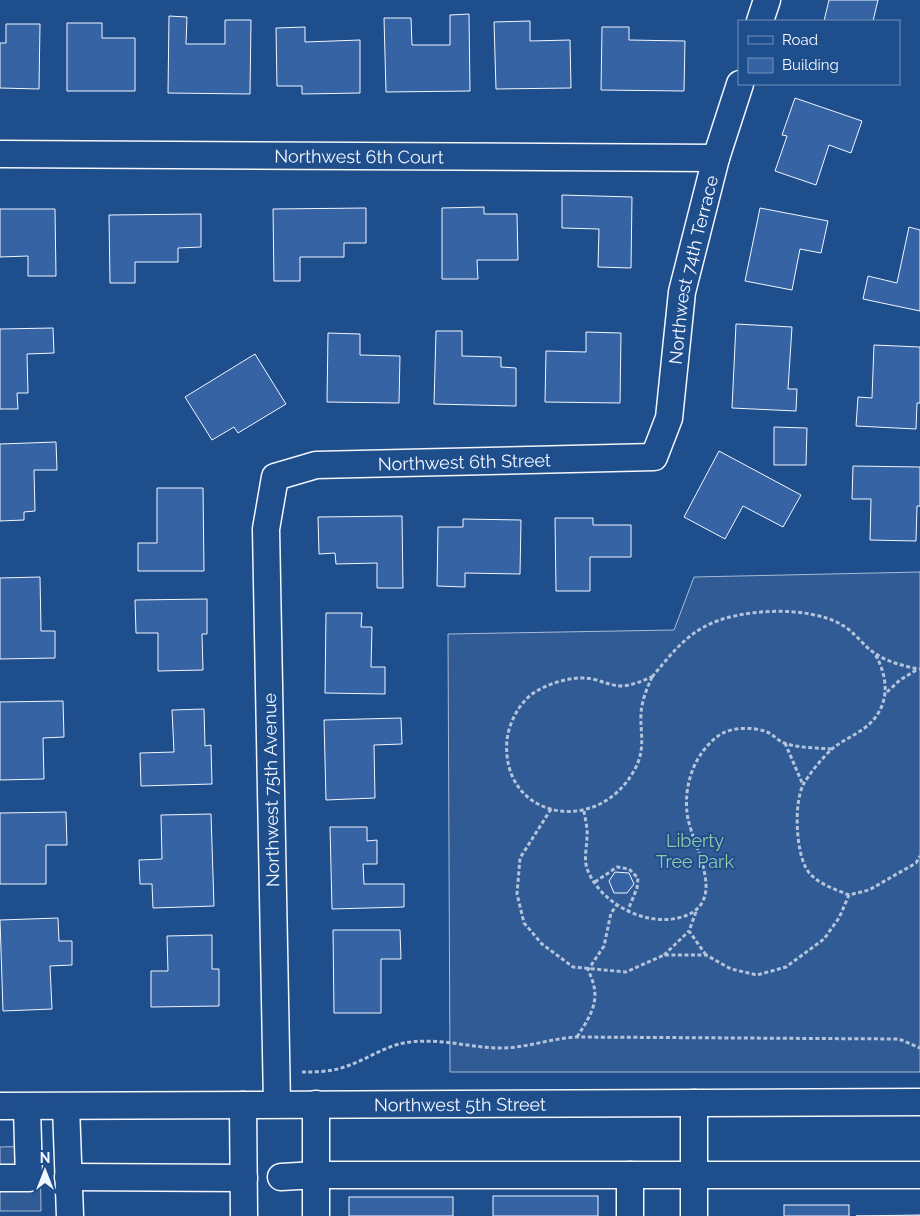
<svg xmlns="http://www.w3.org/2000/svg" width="920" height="1216" font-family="Raleway,sans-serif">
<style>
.built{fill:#305b95;stroke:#a8bbd7}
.building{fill:#3563a3;stroke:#f2f6ff}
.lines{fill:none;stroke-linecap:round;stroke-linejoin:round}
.minor-casing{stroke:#f2f6ff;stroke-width:29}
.path{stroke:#b3c4dc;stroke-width:3;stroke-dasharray:4 2.5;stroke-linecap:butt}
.minor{stroke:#1f4e8c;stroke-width:26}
.labels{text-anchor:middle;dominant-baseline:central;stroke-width:4;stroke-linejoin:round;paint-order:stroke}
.street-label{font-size:18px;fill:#f2f6ff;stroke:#1f4e8c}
.park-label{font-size:18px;fill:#97c8a6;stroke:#1f4e8c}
</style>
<rect width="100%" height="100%" fill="#1f4e8c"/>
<g class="built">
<path d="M 920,572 L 920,1072 L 450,1072 L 448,634 L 674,630 L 694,577 Z"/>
<path d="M 40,1146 L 41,1211 L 0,1211 L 0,1147 Z"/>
</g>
<g class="building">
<path d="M 829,0 L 878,0 L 873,21 L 824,21 Z"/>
<path d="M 469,14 L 470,91 L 386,92 L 384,18 L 411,18 L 412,45 L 450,45 L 450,15 Z"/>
<path d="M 169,16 L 187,17 L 186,44 L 225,44 L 225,20 L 251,20 L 250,94 L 168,93 Z"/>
<path d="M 530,21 L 530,41 L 570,40 L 571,88 L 496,89 L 494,22 Z"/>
<path d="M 67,23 L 102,23 L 102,38 L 135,38 L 135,91 L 67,91 Z"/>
<path d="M 6,24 L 40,24 L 39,89 L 0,88 L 0,43 L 6,43 Z"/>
<path d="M 305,27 L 305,42 L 360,40 L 360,93 L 302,94 L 302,86 L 277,86 L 276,28 Z"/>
<path d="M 602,27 L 629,27 L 629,40 L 685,41 L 684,91 L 601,90 Z"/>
<path d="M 795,98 L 862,121 L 851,153 L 829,145 L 816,185 L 775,171 L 787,136 L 782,135 Z"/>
<path d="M 562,195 L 632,197 L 631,268 L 598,267 L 599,229 L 562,228 Z"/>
<path d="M 484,207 L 484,214 L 517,214 L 518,260 L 477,260 L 478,279 L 442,279 L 442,208 Z"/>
<path d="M 366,208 L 366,243 L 344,243 L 344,257 L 300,257 L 300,281 L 274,281 L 273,209 Z"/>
<path d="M 760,208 L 828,221 L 821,253 L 800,249 L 792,290 L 745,281 Z"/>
<path d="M 0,209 L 55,209 L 56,276 L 28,276 L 28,256 L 0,257 Z"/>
<path d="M 201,214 L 201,247 L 178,248 L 178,262 L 135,262 L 135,283 L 110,283 L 109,215 Z"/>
<path d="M 909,227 L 920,230 L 920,311 L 863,299 L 868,276 L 897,283 Z"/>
<path d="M 736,324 L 792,327 L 788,389 L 797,389 L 796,411 L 732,408 Z"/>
<path d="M 53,328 L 54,353 L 27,354 L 28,393 L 17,393 L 18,409 L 0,409 L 0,329 Z"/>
<path d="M 436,331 L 462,331 L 462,356 L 501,357 L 501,367 L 516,368 L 516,406 L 434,404 Z"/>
<path d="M 586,332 L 621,333 L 620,403 L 545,402 L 546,351 L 586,352 Z"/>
<path d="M 328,333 L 360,334 L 360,355 L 400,356 L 399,403 L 327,402 Z"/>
<path d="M 874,345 L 920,347 L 920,403 L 917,403 L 916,429 L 856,426 L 858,397 L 872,398 Z"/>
<path d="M 255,354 L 286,404 L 238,433 L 234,427 L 212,440 L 185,397 Z"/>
<path d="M 774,427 L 807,428 L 806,465 L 774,465 Z"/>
<path d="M 56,442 L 57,470 L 34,470 L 35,511 L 24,512 L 24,520 L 0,521 L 0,444 Z"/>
<path d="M 719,451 L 801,495 L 783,527 L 743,506 L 725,539 L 684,517 Z"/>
<path d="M 853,466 L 920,467 L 920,506 L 917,506 L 916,541 L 870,540 L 871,499 L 852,499 Z"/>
<path d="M 157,488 L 203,488 L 204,571 L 138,571 L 138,543 L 157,543 Z"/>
<path d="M 402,516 L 403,588 L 377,588 L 377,563 L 336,564 L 335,553 L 319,554 L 318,517 Z"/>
<path d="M 555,518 L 593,518 L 593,525 L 631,525 L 631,557 L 590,557 L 590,591 L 556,591 Z"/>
<path d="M 463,519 L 521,520 L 520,574 L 465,573 L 465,587 L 437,586 L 438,527 L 463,527 Z"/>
<path d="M 40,577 L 41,631 L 55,631 L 55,658 L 0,659 L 0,578 Z"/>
<path d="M 207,599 L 207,634 L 202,634 L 203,670 L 158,671 L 158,633 L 136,633 L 135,600 Z"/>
<path d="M 326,613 L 362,613 L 361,627 L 372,627 L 371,667 L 385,667 L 385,694 L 325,693 Z"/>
<path d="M 63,701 L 64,737 L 43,738 L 44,779 L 0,780 L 0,702 Z"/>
<path d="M 204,709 L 205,746 L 211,745 L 212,784 L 141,786 L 140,753 L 174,752 L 172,710 Z"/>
<path d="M 401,718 L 402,744 L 374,745 L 375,798 L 326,800 L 324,720 Z"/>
<path d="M 66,812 L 67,845 L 46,845 L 46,884 L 0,884 L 0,813 Z"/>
<path d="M 211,814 L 214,906 L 153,908 L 152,884 L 140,884 L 139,860 L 162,859 L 161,815 Z"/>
<path d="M 330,827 L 367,827 L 367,841 L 377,840 L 377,864 L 363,864 L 364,884 L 404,884 L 404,907 L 332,909 Z"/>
<path d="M 615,872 L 629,873 L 634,884 L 627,893 L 614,893 L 609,881 Z"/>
<path d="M 58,918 L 59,941 L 72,941 L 72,965 L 50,966 L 52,1009 L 3,1011 L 0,920 Z"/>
<path d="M 333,930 L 400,930 L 401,959 L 381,959 L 381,1013 L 334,1013 Z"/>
<path d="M 212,935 L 212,969 L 219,969 L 219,1006 L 151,1007 L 151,971 L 168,971 L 167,936 Z"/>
<rect x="493" y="1196" width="105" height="20"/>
<rect x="349" y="1197" width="104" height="19"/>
<rect x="784" y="1205" width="65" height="11"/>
<path d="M 920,1215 L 920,1216 L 856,1216 Z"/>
</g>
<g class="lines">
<g class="minor-casing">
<g id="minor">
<path d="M 760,21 L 767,0"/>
<path id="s1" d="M 0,154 L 716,158"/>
<path d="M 694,1103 L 694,1216"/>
<path id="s2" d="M 277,1104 L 266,529 L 275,477 L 316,465 L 654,457 L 669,418 L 682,292 L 716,158 L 740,84"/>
<path d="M 316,1104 L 316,1175 L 920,1175"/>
<path d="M 243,1105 L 244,1216"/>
<path id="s3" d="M 0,1106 L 920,1102"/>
<path d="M 66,1107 L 70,1216"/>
<path d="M 630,1175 L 630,1216"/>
<path d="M 68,1177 L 244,1178"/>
<path d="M 281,1177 L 316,1175 L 316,1216"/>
<path d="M 0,1178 L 29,1178 L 27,1108"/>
</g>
</g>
<g class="path">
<path d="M 652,677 C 647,688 642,700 641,713 C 640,734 646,748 635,769 C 598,838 500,819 507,740 C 509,723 518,705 532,694 C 548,683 574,675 593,679 C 604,682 612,686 623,686 C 633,685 642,681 652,677 Z"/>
<path d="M 652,677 C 668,658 682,639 704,627 C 737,608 809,605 842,625 C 855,632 864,647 876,654 C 888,662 906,667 920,669"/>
<path d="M 887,692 L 900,680 L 918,669"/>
<path d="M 785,743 L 803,785"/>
<path d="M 551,809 L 520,858 L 517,894 L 524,923 L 542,944 L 573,967 L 626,972 L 664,955 L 706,955 L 731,969 L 757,975 L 786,967 L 824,939 L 839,918 L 849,895 L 869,890 L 916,863 L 920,856"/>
<path d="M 584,811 C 585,819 588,828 587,837 C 587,848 583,860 588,871 C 601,903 644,926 678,918 C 730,906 695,851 688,819 C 684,798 688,775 699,757 C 705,748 713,738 723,733 C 735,727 755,727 767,732 C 774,735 779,742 787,744 C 801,748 817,748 832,749"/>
<path d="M 595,882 L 617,867 L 629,869 L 638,878 L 637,888 L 628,910"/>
<path d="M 849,895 C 834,889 812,882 805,866 C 796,847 794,804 803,785 C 809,774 823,757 832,749 C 846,737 866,732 877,715 C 890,696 886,673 875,654"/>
<path d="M 696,912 L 689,931 L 706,955"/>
<path d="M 664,955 L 689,931"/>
<path d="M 577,1037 C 593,1012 602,998 588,970 L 604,946 L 611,913 L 617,905"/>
<path d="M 302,1072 C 316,1072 332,1072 347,1066 C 368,1059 388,1044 410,1042 C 443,1038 475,1049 505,1048 C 529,1047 553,1038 577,1037 L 899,1039 L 920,1048"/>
</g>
<use href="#minor" class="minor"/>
</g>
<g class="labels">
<g class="street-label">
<text stroke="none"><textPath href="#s1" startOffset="359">Northwest 6th Court</textPath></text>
<text stroke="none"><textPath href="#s2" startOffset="1201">Northwest 74th Terrace</textPath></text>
<text stroke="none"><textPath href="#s2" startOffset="819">Northwest 6th Street</textPath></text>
<text transform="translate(271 790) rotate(-91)">Northwest 75th Avenue</text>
<text stroke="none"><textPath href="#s3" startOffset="460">Northwest 5th Street</textPath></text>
</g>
<g class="park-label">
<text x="695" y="840">Liberty<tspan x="695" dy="21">Tree Park</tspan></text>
</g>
</g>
<rect x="738" y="20" width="162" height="65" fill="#1f4e8c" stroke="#7391ba"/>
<rect x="748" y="36" width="25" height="8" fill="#1f4e8c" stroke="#7391ba"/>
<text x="782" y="45" font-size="15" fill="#f2f6ff">Road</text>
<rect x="748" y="58" width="25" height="15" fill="#3563a3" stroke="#7391ba"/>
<text x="782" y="70" font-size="15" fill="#f2f6ff">Building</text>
<g transform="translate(45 1171)" stroke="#1f4e8c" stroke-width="4" paint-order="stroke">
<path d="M0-4L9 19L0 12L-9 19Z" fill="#f2f6ff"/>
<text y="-8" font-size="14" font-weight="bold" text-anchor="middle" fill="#f2f6ff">N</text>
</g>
</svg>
